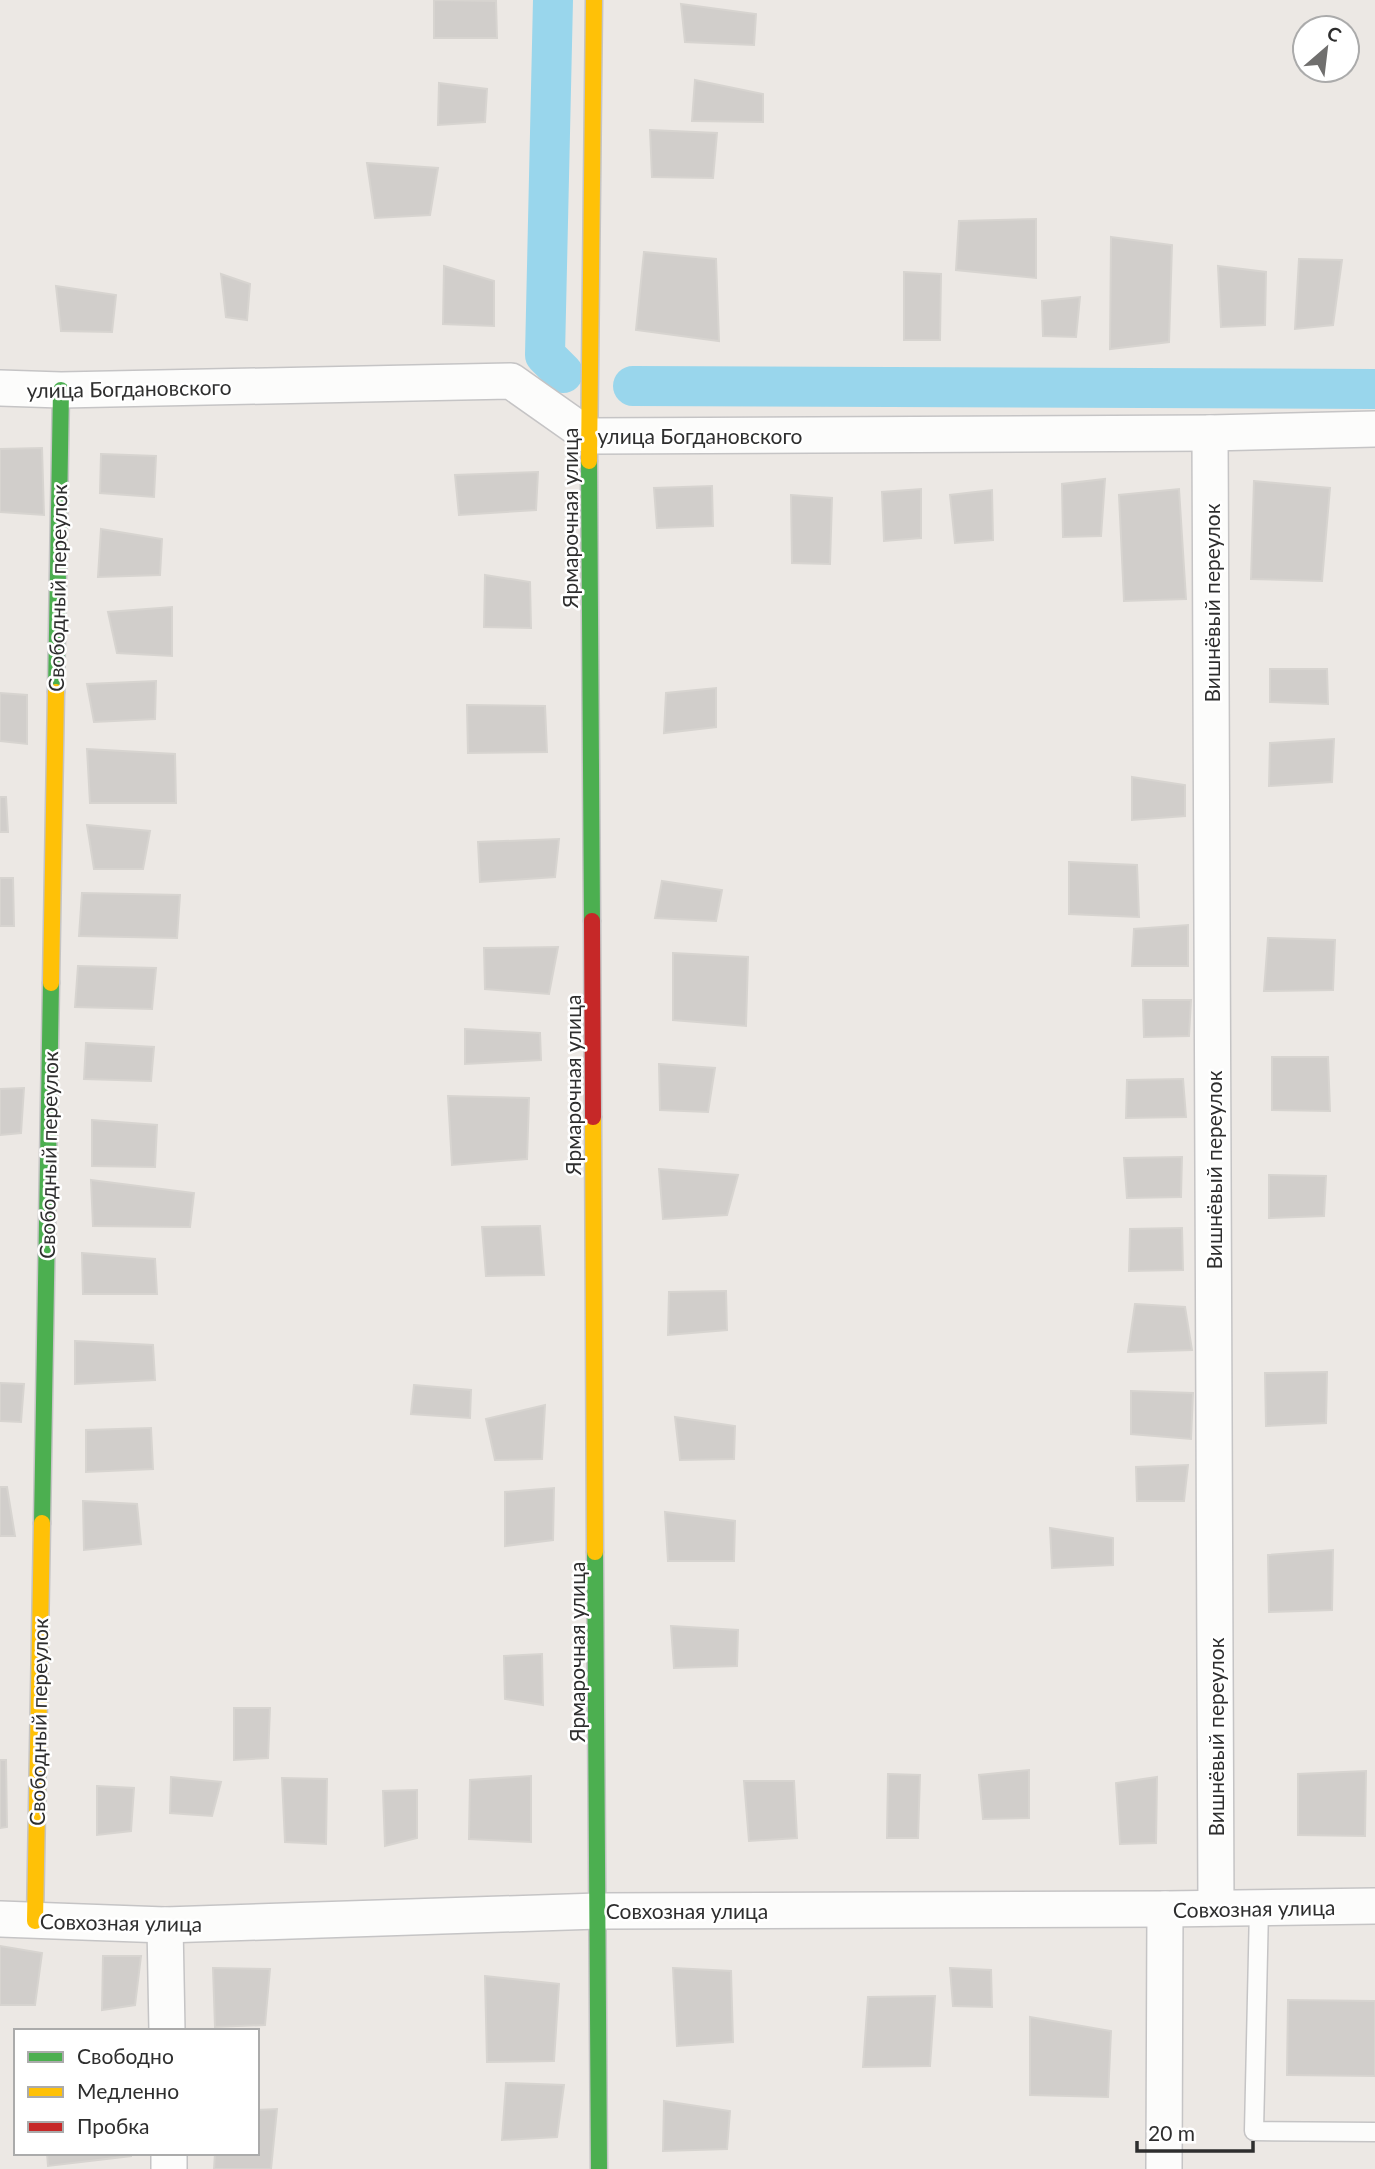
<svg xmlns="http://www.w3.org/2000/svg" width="1375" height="2169" font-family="Lato,sans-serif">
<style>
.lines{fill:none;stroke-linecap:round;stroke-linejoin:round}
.canal{stroke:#99d6ec;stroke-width:40}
.building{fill:#d1cecb;stroke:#d7d4d0;stroke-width:2}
.lane-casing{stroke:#c5c4c5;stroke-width:21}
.street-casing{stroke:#c5c4c5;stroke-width:38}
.fast-casing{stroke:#c5c4c5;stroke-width:19}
.slow-casing{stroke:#c5c4c5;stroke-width:19}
.jam-casing{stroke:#c5c4c5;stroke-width:19}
.lane{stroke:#fcfcfb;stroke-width:18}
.street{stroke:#fcfcfb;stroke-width:35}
.fast{stroke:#4caf50;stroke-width:16}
.slow{stroke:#ffc107;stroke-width:16}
.jam{stroke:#c62828;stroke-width:16}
.labels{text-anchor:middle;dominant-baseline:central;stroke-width:5;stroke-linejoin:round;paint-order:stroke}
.street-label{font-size:21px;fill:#2e2e2e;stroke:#fff}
</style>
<rect width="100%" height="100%" fill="#ece8e4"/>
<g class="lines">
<g class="canal">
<path d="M 553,0 L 545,355 L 563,373"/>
<path d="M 633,386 L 1375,389"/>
</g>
</g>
<g class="building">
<path d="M 434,0 L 496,1 L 497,38 L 434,38 Z"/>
<path d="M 681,4 L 756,14 L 754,45 L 685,42 Z"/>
<path d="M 695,80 L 763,94 L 763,122 L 692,121 Z"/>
<path d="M 439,83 L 487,89 L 485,122 L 438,125 Z"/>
<path d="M 650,130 L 717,133 L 713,178 L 652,177 Z"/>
<path d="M 367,163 L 438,168 L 430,215 L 375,218 Z"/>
<path d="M 1036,219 L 1036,278 L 956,270 L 959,221 Z"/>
<path d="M 1111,237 L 1172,245 L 1169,342 L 1110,349 Z"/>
<path d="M 644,252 L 716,259 L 719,341 L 636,330 Z"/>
<path d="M 1299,259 L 1342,260 L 1333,325 L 1295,329 Z"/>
<path d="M 444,266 L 494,281 L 494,326 L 443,324 Z"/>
<path d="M 1218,266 L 1266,272 L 1265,325 L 1221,327 Z"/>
<path d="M 904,272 L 941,274 L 940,340 L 904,340 Z"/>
<path d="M 221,274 L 250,284 L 247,320 L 226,317 Z"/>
<path d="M 56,286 L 116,295 L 112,332 L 61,331 Z"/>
<path d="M 1080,297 L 1076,337 L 1043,336 L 1042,301 Z"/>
<path d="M 42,448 L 44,515 L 0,512 L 0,449 Z"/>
<path d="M 101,454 L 156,456 L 154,497 L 100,493 Z"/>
<path d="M 538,472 L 536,510 L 459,515 L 455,475 Z"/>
<path d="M 1105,479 L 1101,536 L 1063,537 L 1062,484 Z"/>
<path d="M 1254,481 L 1330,488 L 1322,581 L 1251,579 Z"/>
<path d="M 712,486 L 713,526 L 657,528 L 654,488 Z"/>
<path d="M 921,489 L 921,538 L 884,541 L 882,492 Z"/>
<path d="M 1179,489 L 1186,599 L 1124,601 L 1119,495 Z"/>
<path d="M 992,490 L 993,540 L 955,543 L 950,495 Z"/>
<path d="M 791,495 L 832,498 L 830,564 L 792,563 Z"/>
<path d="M 101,529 L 162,539 L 160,575 L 98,577 Z"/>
<path d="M 485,575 L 530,582 L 531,628 L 484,627 Z"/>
<path d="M 172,607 L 172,656 L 117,653 L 108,612 Z"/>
<path d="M 1270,669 L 1327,669 L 1328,704 L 1270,702 Z"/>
<path d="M 156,681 L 155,719 L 94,722 L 87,684 Z"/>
<path d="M 716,688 L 716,727 L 664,733 L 666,693 Z"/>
<path d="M 0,693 L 27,695 L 27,744 L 0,741 Z"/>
<path d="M 467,705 L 545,706 L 547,752 L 468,753 Z"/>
<path d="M 1334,739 L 1332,782 L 1269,786 L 1270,743 Z"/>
<path d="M 87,749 L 175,754 L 176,803 L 90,803 Z"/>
<path d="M 1132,777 L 1185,785 L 1185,816 L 1132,820 Z"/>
<path d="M 0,797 L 6,797 L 8,832 L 0,832 Z"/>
<path d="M 87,825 L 150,831 L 143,869 L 94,869 Z"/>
<path d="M 559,839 L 555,877 L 480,882 L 478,842 Z"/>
<path d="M 1069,862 L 1137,865 L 1139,917 L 1069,914 Z"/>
<path d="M 0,878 L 13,878 L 14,926 L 0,926 Z"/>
<path d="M 662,881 L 722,890 L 716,921 L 655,918 Z"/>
<path d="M 82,893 L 180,895 L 177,938 L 79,936 Z"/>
<path d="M 1188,925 L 1188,966 L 1132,966 L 1134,929 Z"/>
<path d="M 1268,938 L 1335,940 L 1333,990 L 1264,991 Z"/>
<path d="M 558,947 L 549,994 L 485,989 L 484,948 Z"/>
<path d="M 673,953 L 748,957 L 746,1026 L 673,1020 Z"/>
<path d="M 78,966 L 156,968 L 152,1009 L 75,1007 Z"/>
<path d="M 1143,1000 L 1191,1000 L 1189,1036 L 1144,1037 Z"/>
<path d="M 465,1029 L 540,1033 L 541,1060 L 465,1064 Z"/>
<path d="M 86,1043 L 154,1047 L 151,1081 L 84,1079 Z"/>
<path d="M 1272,1057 L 1328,1057 L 1330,1111 L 1272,1110 Z"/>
<path d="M 659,1064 L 715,1068 L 708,1112 L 660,1110 Z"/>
<path d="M 1183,1079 L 1186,1117 L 1126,1118 L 1127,1080 Z"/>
<path d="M 24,1088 L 21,1133 L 0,1135 L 0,1089 Z"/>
<path d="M 448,1096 L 529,1098 L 527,1159 L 452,1165 Z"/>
<path d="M 92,1120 L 157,1125 L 155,1167 L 92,1166 Z"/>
<path d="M 1182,1157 L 1181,1197 L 1127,1198 L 1124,1158 Z"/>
<path d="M 659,1169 L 738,1175 L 727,1215 L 663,1219 Z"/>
<path d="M 1269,1175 L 1326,1176 L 1324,1216 L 1269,1218 Z"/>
<path d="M 91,1180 L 194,1193 L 190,1227 L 93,1226 Z"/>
<path d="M 540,1226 L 544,1275 L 486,1276 L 482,1227 Z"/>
<path d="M 1182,1228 L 1183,1270 L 1129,1271 L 1130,1229 Z"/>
<path d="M 82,1253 L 155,1259 L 157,1294 L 83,1294 Z"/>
<path d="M 726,1291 L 727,1330 L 668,1335 L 669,1292 Z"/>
<path d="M 1135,1304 L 1185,1307 L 1192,1350 L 1128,1352 Z"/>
<path d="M 75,1341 L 153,1345 L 155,1380 L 75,1384 Z"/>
<path d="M 1327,1372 L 1326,1423 L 1266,1426 L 1265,1373 Z"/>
<path d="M 0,1383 L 24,1384 L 21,1422 L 0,1421 Z"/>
<path d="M 414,1385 L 471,1390 L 470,1418 L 411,1414 Z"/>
<path d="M 1131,1391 L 1193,1393 L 1191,1439 L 1131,1434 Z"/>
<path d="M 545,1405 L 542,1459 L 495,1460 L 486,1419 Z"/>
<path d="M 675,1417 L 735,1426 L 734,1459 L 680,1460 Z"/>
<path d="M 151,1428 L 153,1469 L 86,1472 L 86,1430 Z"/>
<path d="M 1188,1465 L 1184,1501 L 1137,1501 L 1136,1467 Z"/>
<path d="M 0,1487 L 7,1487 L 15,1536 L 0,1536 Z"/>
<path d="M 554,1488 L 553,1540 L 505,1546 L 505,1492 Z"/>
<path d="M 83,1501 L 137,1504 L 141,1544 L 84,1550 Z"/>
<path d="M 665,1512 L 735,1521 L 734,1561 L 668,1561 Z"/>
<path d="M 1050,1528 L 1113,1538 L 1113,1565 L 1052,1568 Z"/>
<path d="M 1333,1550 L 1332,1610 L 1269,1612 L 1268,1555 Z"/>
<path d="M 671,1626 L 738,1630 L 737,1666 L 674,1668 Z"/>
<path d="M 542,1654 L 543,1705 L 505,1699 L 504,1656 Z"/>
<path d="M 234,1708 L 270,1708 L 268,1758 L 234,1760 Z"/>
<path d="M 0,1760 L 6,1760 L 7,1827 L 0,1828 Z"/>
<path d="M 1029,1770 L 1029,1818 L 983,1819 L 979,1775 Z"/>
<path d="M 1366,1771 L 1365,1836 L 1298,1835 L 1298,1774 Z"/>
<path d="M 888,1774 L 920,1775 L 918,1838 L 887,1838 Z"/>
<path d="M 531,1776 L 531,1842 L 469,1839 L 470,1780 Z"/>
<path d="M 171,1777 L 221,1782 L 212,1816 L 170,1813 Z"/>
<path d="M 1157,1777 L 1156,1843 L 1120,1844 L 1116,1783 Z"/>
<path d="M 282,1778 L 327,1779 L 326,1844 L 285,1842 Z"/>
<path d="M 744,1781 L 794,1781 L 797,1838 L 749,1841 Z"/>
<path d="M 97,1786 L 134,1788 L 131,1831 L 97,1835 Z"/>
<path d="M 417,1790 L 417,1838 L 385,1846 L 383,1791 Z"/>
<path d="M 0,1946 L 42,1953 L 35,2005 L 0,2005 Z"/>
<path d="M 103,1956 L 141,1956 L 135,2005 L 102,2010 Z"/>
<path d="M 213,1968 L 270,1969 L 265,2025 L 215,2027 Z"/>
<path d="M 673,1968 L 731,1971 L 733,2042 L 677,2046 Z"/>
<path d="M 950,1968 L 991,1970 L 992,2007 L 953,2006 Z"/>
<path d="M 485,1976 L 559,1984 L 554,2061 L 487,2062 Z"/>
<path d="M 935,1996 L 930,2066 L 863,2067 L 868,1997 Z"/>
<path d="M 1288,2000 L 1375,2001 L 1375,2076 L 1287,2075 Z"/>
<path d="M 1030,2017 L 1111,2031 L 1108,2097 L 1030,2095 Z"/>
<path d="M 506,2083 L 564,2085 L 557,2137 L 502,2140 Z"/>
<path d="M 664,2101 L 730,2111 L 727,2149 L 663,2151 Z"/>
<path d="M 277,2109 L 271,2169 L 214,2169 L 215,2153 L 257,2153 L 257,2110 Z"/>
<path d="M 47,2153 L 131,2153 L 131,2156 L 48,2166 Z"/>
</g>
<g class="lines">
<g class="lane-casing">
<path id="lane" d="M 1259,1908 L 1254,2131 L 1375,2132"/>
</g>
<g class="street-casing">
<g id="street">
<path d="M 0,388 L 61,390 L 511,381 L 589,436 L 1210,433 L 1375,429"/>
<path d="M 1210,433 L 1216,1908"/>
<path d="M 0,1919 L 165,1925 L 598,1911 L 1165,1909 L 1375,1906"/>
<path d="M 165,1925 L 167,2031"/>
<path d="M 169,2153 L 169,2169"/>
<path d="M 1164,2169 L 1165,1909"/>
</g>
</g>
<g class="fast-casing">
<g id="fast">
<path d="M 589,461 L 592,921"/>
<path d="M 56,692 L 61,390"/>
<path d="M 42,1523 L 51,983"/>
<path d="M 595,1552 L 599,2169"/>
</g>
</g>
<g class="slow-casing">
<g id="slow">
<path d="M 589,461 L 594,0"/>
<path d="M 51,983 L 56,692"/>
<path d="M 593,1117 L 595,1552"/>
<path d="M 35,1921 L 42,1523"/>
</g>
</g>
<g class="jam-casing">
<path id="jam" d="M 592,921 L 593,1117"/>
</g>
<use href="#lane" class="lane"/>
<use href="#street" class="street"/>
<use href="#fast" class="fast"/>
<use href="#slow" class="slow"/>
<use href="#jam" class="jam"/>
</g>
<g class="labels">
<g class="street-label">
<text transform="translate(129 388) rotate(-1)">улица Богдановского</text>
<text x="700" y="435">улица Богдановского</text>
<text transform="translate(569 518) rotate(-90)">Ярмарочная улица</text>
<text transform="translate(57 588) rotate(-89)">Свободный переулок</text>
<text transform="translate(1211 603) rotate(-90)">Вишнёвый переулок</text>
<text transform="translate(572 1085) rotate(-90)">Ярмарочная улица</text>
<text transform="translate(48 1155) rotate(-89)">Свободный переулок</text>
<text transform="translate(1213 1170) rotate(-90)">Вишнёвый переулок</text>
<text transform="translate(576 1652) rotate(-90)">Ярмарочная улица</text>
<text transform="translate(38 1722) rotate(-89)">Свободный переулок</text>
<text transform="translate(1215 1737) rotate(-90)">Вишнёвый переулок</text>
<text transform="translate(1254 1908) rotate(-1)">Совхозная улица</text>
<text x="687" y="1910">Совхозная улица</text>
<text transform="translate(121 1922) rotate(1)">Совхозная улица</text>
</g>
</g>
<rect x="14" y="2029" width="245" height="126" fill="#ffffff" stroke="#ababab" stroke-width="2"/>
<rect x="28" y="2052" width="35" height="10" fill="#4caf50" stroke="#ababab" stroke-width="2"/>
<text x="77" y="2064" font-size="21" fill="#2e2e2e">Свободно</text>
<rect x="28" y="2087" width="35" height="10" fill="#ffc107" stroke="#ababab" stroke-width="2"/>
<text x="77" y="2099" font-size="21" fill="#2e2e2e">Медленно</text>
<rect x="28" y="2122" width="35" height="10" fill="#c62828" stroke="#ababab" stroke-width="2"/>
<text x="77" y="2134" font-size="21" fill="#2e2e2e">Пробка</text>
<g transform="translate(1326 49) rotate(28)"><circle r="33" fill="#ffffff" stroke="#ababab" stroke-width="2"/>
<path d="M0-5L12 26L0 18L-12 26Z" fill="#706f6e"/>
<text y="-10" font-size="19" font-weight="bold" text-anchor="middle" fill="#2e2e2e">С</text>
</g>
<path d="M1137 2141v10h116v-10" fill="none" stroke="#2e2e2e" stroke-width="3.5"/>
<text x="1148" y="2141" font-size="21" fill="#2e2e2e" stroke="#ffffff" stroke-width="5" paint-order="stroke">20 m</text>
</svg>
